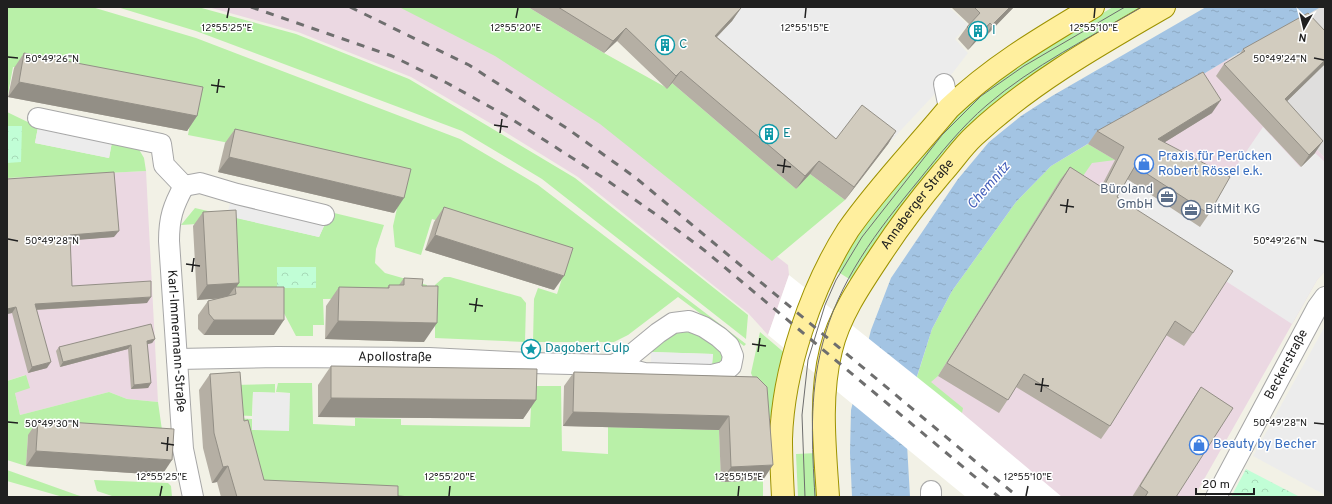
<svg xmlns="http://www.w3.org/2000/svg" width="1332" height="504" font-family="Overpass,sans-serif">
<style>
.residential{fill:#dfdedd}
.industrial{fill:#ebd8e2}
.grass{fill:#b9f0a8}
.park{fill:url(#park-crowns)}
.parking{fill:#ececec}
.water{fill:url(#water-ripples)}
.pier{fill:#fff}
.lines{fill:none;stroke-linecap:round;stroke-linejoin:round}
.minor-casing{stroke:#a7a7a7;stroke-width:22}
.major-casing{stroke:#9d9200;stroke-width:24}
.minor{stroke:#fff;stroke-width:20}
.major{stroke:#ffef9e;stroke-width:22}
.tram{stroke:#6e6e6e;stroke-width:1}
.rail{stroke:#6e6e6e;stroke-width:3;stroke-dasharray:8 8;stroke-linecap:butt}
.wall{fill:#b5afa4}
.shaded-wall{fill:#938f86}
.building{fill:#d2ccbf;stroke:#938f86}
.ticks{fill:none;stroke:#202020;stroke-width:1.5}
.labels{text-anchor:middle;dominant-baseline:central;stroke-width:3;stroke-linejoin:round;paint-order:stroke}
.culture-label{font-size:13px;fill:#0d838f;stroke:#fff;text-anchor:start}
.shop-label{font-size:13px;fill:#366cbe;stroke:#fff;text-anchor:start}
.service-label{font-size:13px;fill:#4e5e75;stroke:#fff;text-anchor:end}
.street-label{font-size:13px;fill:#202020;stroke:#fff}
.water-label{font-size:14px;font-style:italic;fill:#435fba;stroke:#fff}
.ticks-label{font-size:10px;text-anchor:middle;fill:#202020;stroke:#fff;stroke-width:3;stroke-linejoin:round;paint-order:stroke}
</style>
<defs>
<pattern id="park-crowns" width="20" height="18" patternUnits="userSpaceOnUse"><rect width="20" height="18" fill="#c1fed6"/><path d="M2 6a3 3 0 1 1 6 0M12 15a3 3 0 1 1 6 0" fill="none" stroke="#a6d9b7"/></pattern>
<pattern id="water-ripples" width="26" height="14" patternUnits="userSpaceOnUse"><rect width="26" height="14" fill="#a3c4e3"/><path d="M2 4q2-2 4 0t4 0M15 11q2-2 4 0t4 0" fill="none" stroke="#8ca8c2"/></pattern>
</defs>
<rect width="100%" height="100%" fill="#f2f1e6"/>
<path class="residential" d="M 1321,7 L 1325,7 L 1325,158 L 1230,58 Z"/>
<g class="industrial">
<path d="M 208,7 L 405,7 L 489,47 L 604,123 L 788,265 L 789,275 L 768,335 L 748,313 L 578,177 L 502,130 L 411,77 L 298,32 Z"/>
<path d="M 1230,58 L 1325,158 L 1325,271 L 1317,280 L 1194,497 L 1044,497 L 912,392 L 1051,166 Z"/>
<path d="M 146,171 L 158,402 L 127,399 L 109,392 L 20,415 L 15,393 L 25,375 L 7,381 L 7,178 Z"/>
</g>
<g class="grass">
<path d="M 7,7 L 92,7 L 196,38 L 460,139 L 538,185 L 746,344 L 744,346 L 678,297 L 628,335 L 614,342 L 533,342 L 534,299 L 538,288 L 557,294 L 568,260 L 432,219 L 421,255 L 395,247 L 393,226 L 403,182 L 224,142 L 188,135 L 194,102 L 13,67 L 7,100 Z"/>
<path d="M 117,7 L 198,7 L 296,34 L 409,79 L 575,178 L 748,315 L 746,339 L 542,179 L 462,131 L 196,31 Z"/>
<path d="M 399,7 L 528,7 L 604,53 L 667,88 L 672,83 L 796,189 L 810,174 L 845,200 L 772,261 L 600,124 L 495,56 Z"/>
<path d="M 1113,7 L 1154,7 L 1033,78 L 854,282 L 835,270 L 855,238 L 881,203 L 947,123 L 1020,62 Z"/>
<path d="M 7,112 L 38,127 L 35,143 L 109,158 L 112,142 L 137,146 L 144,158 L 146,171 L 7,178 Z"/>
<path d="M 1088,144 L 1115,160 L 1092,163 L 1074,189 L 1060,180 L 938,376 L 931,382 L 963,408 L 962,413 L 916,380 L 932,329 L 952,291 L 1016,202 L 1051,166 Z"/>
<path d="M 195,208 L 319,237 L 330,212 L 384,225 L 376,249 L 375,263 L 385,273 L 427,285 L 427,298 L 323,299 L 324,325 L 313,325 L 313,336 L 296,336 L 277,300 L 232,299 L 228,222 L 181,225 Z"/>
<path d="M 444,277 L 450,277 L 521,297 L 526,303 L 525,342 L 435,338 L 435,285 Z"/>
<path d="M 688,325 L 727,356 L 711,375 L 713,354 L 651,352 L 653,347 Z"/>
<path d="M 760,332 L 787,355 L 772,418 L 764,416 L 762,400 L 751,373 Z"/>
<path d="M 26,375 L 30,388 L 15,393 L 20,415 L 109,392 L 127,399 L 158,402 L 164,444 L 28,435 L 26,466 L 7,460 L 7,381 Z"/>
<path d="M 278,383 L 312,383 L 313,424 L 355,426 L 355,418 L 401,419 L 401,425 L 530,427 L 532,386 L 561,386 L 562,451 L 608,454 L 608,427 L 719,430 L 721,482 L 763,480 L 763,497 L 396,497 L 254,489 L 231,418 L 252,419 L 252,430 L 290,393 L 276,392 Z"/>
<path d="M 275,384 L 275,393 L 253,392 L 252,416 L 231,415 L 233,385 Z"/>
<path d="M 817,453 L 819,497 L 798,497 L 796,454 Z"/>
<path d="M 7,470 L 77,495 L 84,497 L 63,497 L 7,481 Z"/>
<path d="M 94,480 L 168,483 L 171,486 L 172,497 L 115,497 L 97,491 Z"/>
</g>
<g class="park">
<path d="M 7,126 L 22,126 L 21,162 L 7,163 Z"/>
<rect x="277" y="267" width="39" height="21"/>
<path d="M 1246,469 L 1300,497 L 1231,497 Z"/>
</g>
<g class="parking">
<path d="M 718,7 L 949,7 L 968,25 L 955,39 L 968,53 L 944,84 L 888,144 L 853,118 L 827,152 L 706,48 Z"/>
<path d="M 38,127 L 112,142 L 109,158 L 35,143 Z"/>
<path d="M 1263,127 L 1300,167 L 1315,153 L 1325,162 L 1325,271 L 1317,280 L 1292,324 L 1110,206 L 1126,179 L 1220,190 Z"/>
<path d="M 231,199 L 326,222 L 319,237 L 227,216 Z"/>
<path d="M 1325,326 L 1325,495 L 1253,456 Z"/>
<path d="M 651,352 L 713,354 L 711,375 L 651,373 Z"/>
<path d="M 253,392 L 290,393 L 289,431 L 252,430 Z"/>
</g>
<path class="water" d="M 1206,7 L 1321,7 L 1230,58 L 1051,166 L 1016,202 L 952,291 L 932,329 L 912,392 L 907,444 L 910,497 L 852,497 L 850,453 L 851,410 L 871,330 L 891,278 L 958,179 L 989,142 L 1021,116 L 1052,96 Z"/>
<path class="pier" d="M 789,275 L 962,413 L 1062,497 L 966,497 L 768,335 Z"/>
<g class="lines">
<g class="minor-casing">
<g id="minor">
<path d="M 944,84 L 949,108"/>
<path d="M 38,118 L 161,144 L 164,165 L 184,186"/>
<path id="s1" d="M 184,186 C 173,206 169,218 169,241 L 183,449 L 193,497"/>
<path d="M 184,186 L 200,183 L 237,194 L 324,215"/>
<path id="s2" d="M 177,359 L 277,357 L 429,358 L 530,363 L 613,365 L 644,373 L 712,375 L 724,372 L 731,366 L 733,356 L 729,346 L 719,337 L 704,327 L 689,321 L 673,323 L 658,333 L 630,356 L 613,365"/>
<path d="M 931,491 L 931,497"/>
<path id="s3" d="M 1216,497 L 1317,308 L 1325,297"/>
</g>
</g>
<g class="major-casing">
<g id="major">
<path d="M 783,497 C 782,478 781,458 781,439 C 783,370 811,288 848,230 C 877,188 916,148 949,108 C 993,66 1041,38 1093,7"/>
<path id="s4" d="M 828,497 C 825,449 819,398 831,350 C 839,316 861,284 881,254 C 900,225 920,199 942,173 C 953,161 962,147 974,136 C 1029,84 1098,45 1164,7"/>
</g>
</g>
<use href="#minor" class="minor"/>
<use href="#major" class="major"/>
<g class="tram">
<path d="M 805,497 L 802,415 L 808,360 L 825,305 L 836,280 L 862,237 L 942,135 L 981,96 L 1024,66 L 1125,7"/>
<path d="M 815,497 C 812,446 809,396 822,346 C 838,281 877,231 919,180 C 940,154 961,127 987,105 C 1032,66 1091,37 1142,7"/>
</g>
<g class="rail">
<path d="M 251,7 L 392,56 L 447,83 L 510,118 L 605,179 L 664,220 L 704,250 L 999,497"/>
<path d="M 350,7 L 469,65 L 568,129 L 636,178 L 1018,497"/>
</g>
</g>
<g class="wall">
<path d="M 528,7 L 740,7 L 741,8 L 732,21 L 717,37 L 836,139 L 896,131 L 888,144 L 845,200 L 810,174 L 796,189 L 672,83 L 667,89 L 617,41 L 604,53 Z"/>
<path d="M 951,7 L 1014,7 L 984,38 L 981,36 L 968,50 L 958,39 L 969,24 Z"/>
<path d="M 1243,49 L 1325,64 L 1287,101 L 1315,153 L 1301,167 L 1216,76 L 1224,64 L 1239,55 Z"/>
<path d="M 24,53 L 197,116 L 187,131 L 8,97 L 14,68 Z"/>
<path d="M 1212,113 L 1165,142 L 1209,214 L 1200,227 L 1127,179 L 1117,197 L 1193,333 L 1184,346 L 1166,335 L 1110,426 L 1101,439 L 1016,387 L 999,413 L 938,376 L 1060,180 L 1070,167 L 1101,187 L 1115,160 L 1088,144 L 1097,131 Z"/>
<path d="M 235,129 L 394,213 L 218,172 L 225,143 Z"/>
<path d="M 7,179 L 114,237 L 70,240 L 72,286 L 147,303 L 36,310 L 47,368 L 28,373 L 12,313 L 7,314 Z"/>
<path d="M 444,207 L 554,290 L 425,250 L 434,222 Z"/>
<path d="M 203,212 L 239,283 L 236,287 L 274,335 L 204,335 L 198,329 L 198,315 L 208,301 L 218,298 L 197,300 L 193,226 Z"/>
<path d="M 404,278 L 422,286 L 424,342 L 325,339 L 326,306 L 339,287 L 387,288 L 389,285 L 399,285 Z"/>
<path d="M 155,339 L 152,343 L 147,344 L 151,383 L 148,388 L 131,389 L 128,349 L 60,367 L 56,351 L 59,347 Z"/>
<path d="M 331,366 L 536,400 L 523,419 L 318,417 L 318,385 Z"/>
<path d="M 574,372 L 757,377 L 763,480 L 721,482 L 719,430 L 563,426 L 564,386 Z"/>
<path d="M 210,374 L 244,421 L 264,480 L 398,496 L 411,497 L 221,497 L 217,482 L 212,483 L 203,448 L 199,390 Z"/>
<path d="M 1201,387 L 1176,497 L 1132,497 L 1193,399 Z"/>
<path d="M 38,420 L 162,475 L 26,466 L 28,435 Z"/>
</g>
<g class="shaded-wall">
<path d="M 1010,7 L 1014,7 L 984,38 L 992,25 Z"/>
<path d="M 741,8 L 732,21 L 706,48 L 715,36 Z"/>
<path d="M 990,23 L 981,36 L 968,50 L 977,37 Z"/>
<path d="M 626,28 L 617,41 L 604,53 L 613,41 Z"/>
<path d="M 1325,60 L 1325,64 L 1277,111 L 1285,99 Z"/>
<path d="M 681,71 L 672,83 L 667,89 L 676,76 Z"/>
<path d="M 19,82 L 197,116 L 187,131 L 8,97 Z"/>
<path d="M 1221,100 L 1212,113 L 1149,152 L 1158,139 Z"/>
<path d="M 896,131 L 888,144 L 845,200 L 854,187 Z"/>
<path d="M 1323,141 L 1315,153 L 1301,167 L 1309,155 Z"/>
<path d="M 229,157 L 404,198 L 394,213 L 218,172 Z"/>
<path d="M 819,161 L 810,174 L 796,189 L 805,176 Z"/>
<path d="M 119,231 L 114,237 L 65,241 L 70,235 Z"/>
<path d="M 435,235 L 564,276 L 554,290 L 425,250 Z"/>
<path d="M 239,283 L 235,289 L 235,287 L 227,298 L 197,300 L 207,285 Z"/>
<path d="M 151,297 L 147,303 L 31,310 L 35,304 Z"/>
<path d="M 16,307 L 12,313 L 7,314 L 7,309 Z"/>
<path d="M 214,320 L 284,320 L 274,335 L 204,335 Z"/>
<path d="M 338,321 L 437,323 L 424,342 L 325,339 Z"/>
<path d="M 155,339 L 152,343 L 144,345 L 147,341 Z"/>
<path d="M 131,345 L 128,349 L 60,367 L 63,362 Z"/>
<path d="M 51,362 L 47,368 L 28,373 L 32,367 Z"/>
<path d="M 151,383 L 148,388 L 131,389 L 134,385 Z"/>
<path d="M 331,398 L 536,400 L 523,419 L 318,417 Z"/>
<path d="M 573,412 L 729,416 L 719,430 L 563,426 Z"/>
<path d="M 36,451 L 172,460 L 162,475 L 26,466 Z"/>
<path d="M 773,465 L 763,480 L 721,482 L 731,467 Z"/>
<path d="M 228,466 L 217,482 L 212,483 L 223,467 Z"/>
</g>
<g class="building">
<path d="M 558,7 L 740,7 L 741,8 L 715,36 L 836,139 L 862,105 L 896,131 L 854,187 L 819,161 L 805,176 L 681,71 L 676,76 L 626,28 L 613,41 Z"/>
<path d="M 974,7 L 1010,7 L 992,25 L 990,23 L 977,37 L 967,27 L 980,13 Z"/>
<path d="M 1308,13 L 1325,31 L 1325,60 L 1285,99 L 1323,141 L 1309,155 L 1224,64 L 1245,51 L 1243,49 Z"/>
<path d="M 24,53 L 203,87 L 197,116 L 19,82 Z"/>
<path d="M 1203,72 L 1221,100 L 1158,139 L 1230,177 L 1209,214 L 1135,166 L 1117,197 L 1233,271 L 1193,333 L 1175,321 L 1110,426 L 1024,374 L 1008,400 L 947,363 L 1070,167 L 1103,188 L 1124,147 L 1097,131 Z"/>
<path d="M 235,129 L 411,169 L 404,198 L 229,157 Z"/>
<path d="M 114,172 L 119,231 L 70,235 L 72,286 L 151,281 L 151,297 L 35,304 L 51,362 L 32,367 L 16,307 L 7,309 L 7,179 Z"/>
<path d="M 444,207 L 573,248 L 564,276 L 435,235 Z"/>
<path d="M 236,210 L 239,283 L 207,285 L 203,212 Z"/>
<path d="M 404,278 L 423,279 L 422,286 L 438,286 L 437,323 L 338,321 L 339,287 L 389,288 L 389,285 L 404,285 Z"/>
<path d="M 235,287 L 284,287 L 284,320 L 214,320 L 209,314 L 208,301 L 236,294 Z"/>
<path d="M 151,324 L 155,339 L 147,341 L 151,383 L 134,385 L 131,345 L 63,362 L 59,347 Z"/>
<path d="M 331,366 L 537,369 L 536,400 L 331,398 Z"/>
<path d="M 240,372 L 244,421 L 248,420 L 264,480 L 398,486 L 398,496 L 411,497 L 237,497 L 228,466 L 223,467 L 214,433 L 210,374 Z"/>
<path d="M 574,372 L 757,377 L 767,387 L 773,465 L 731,467 L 729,416 L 573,412 Z"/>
<path d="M 1201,387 L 1233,408 L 1176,497 L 1145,497 L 1148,492 L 1140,486 Z"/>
<path d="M 38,420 L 174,429 L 172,460 L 36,451 Z"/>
</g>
<path class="ticks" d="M 227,18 L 229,8M 516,18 L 518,8M 805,18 L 806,8M 1094,18 L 1095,8M 8,57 L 18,58M 1314,58 L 1324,60M 211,85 L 225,87M 217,93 L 219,79M 494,125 L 508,127M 500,133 L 502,119M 777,165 L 791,167M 783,173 L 785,159M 1060,205 L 1074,207M 1066,213 L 1068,199M 8,239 L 18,241M 1314,240 L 1324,242M 186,264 L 200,266M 192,272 L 194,258M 469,304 L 483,306M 475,312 L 477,298M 752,344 L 766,346M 758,352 L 760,338M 1035,384 L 1049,386M 1041,392 L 1043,378M 8,422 L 18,423M 1314,423 L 1324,424M 161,443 L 174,445M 167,451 L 168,437M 160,496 L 162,486M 449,496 L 450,486M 738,496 L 739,486M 1026,496 L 1028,486"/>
<defs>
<g id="building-ring" transform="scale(1)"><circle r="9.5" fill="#fff" stroke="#0f9aa8" stroke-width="1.5"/><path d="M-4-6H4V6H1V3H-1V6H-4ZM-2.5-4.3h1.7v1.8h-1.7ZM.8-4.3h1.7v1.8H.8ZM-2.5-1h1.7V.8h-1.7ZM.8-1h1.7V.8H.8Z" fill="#0f9aa8"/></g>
<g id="shop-ring" transform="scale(1)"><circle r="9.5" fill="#fff" stroke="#3f7fe0" stroke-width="1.5"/><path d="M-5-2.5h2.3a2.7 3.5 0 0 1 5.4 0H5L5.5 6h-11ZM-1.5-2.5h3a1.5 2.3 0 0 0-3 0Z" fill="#3f7fe0"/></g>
<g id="office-ring" transform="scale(1)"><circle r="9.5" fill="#fff" stroke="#5c6f8a" stroke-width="1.5"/><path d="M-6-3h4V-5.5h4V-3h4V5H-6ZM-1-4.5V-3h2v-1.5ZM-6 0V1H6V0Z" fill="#5c6f8a"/></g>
<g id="sight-ring" transform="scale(1)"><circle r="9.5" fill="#fff" stroke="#0f9aa8" stroke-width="1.5"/><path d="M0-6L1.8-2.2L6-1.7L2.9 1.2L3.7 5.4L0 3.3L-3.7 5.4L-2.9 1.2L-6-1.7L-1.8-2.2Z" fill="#0f9aa8"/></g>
</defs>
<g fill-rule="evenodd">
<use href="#building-ring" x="978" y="31"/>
<use href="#building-ring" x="665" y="45"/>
<use href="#building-ring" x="769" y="134"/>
<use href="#shop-ring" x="1144" y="164"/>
<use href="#office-ring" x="1167" y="197"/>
<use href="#office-ring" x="1191" y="210"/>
<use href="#sight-ring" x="531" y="349"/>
<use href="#shop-ring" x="1199" y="445"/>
</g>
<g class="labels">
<g class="culture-label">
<text x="992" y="31">I</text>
<text x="679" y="45">C</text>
<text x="783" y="134">E</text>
<text x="545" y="349">Dagobert Culp</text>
</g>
<g class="shop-label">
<text x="1158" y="157">Praxis für Perücken<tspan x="1158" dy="15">Robert Rössel e.k.</tspan></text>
<text x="1213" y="445">Beauty by Becher</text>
</g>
<g class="service-label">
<text x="1153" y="190">Büroland<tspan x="1153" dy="15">GmbH</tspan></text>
<text x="1205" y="210" text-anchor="start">BitMit KG</text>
</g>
<g class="street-label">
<text stroke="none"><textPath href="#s4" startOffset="318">Annaberger Straße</textPath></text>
<text stroke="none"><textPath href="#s1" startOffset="158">Karl-Immermann-Straße</textPath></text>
<text stroke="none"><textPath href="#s2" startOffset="218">Apollostraße</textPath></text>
<text stroke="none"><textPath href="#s3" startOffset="150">Beckerstraße</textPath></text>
</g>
<g class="water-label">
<text transform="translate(989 186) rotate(-49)">Chemnitz</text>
</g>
</g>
<g class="ticks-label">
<text x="227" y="31">12°55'25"E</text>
<text x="516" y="31">12°55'20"E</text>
<text x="805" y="31">12°55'15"E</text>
<text x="1094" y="31">12°55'10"E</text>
<text x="1280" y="62">50°49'24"N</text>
<text x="52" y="62">50°49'26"N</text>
<text x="1280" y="244">50°49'26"N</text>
<text x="52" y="244">50°49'28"N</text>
<text x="1280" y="426">50°49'28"N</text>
<text x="52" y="427">50°49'30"N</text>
<text x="162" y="480">12°55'25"E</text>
<text x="450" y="480">12°55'20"E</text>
<text x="739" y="480">12°55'15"E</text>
<text x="1028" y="480">12°55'10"E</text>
</g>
<rect width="1332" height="504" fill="none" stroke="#202020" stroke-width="16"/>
<g transform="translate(1304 28) rotate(188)" stroke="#ffffff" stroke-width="3" paint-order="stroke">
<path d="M0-3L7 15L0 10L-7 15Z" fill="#202020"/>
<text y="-6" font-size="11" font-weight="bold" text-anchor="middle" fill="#202020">N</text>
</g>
<path d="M1196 488v6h58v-6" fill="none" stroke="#202020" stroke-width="2"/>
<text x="1202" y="488" font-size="12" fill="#202020" stroke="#ffffff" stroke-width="3" paint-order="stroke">20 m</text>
</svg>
